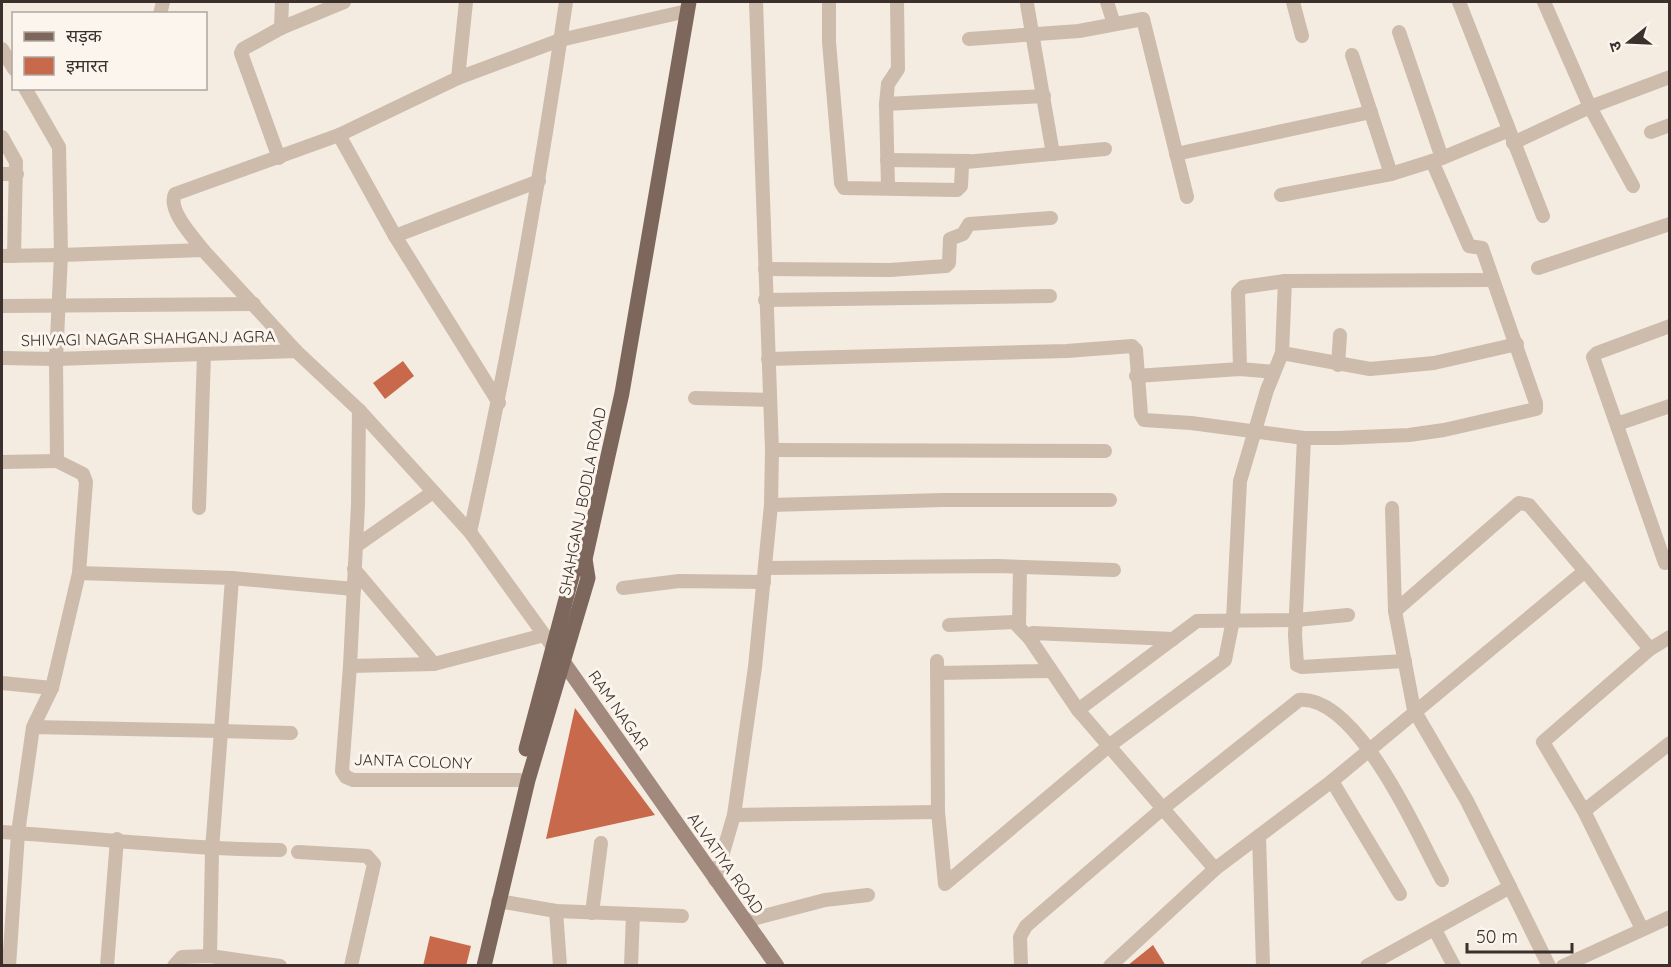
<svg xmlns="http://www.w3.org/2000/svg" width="1671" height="967" font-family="Quicksand,'Noto Sans Devanagari',sans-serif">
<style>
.building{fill:#c8694b}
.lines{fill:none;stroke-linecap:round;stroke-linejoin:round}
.street{stroke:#cdbbac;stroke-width:14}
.secondary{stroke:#a18a7d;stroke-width:15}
.primary{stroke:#7d675c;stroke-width:15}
.labels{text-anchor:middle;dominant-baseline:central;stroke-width:6;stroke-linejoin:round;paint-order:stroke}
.street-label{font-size:16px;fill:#3b302b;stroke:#fbf5ee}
</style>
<rect width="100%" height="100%" fill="#f4ebe1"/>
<g class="building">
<path d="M 403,361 L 414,376 L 385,399 L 373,383 Z"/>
<path d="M 575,708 L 655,815 L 546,839 Z"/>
<path d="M 430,936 L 471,946 L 466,966 L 423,966 Z"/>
<path d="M 1153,945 L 1166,966 L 1127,966 Z"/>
</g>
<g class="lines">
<g class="street">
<path d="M 466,2 L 458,78 L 339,135 L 395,236 L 499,403"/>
<path d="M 829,2 L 829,42 L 841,183 L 844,188 L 957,190 L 961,186 L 962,166 L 966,162 L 1105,149"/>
<path d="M 1107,2 L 1114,24"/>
<path d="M 1293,2 L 1302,36"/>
<path d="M 1459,2 L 1543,216"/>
<path d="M 1544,2 L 1590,107 L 1633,186"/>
<path d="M 1027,4 L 1053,154"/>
<path d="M 160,14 L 163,2"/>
<path d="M 281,28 L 282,2"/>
<path d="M 1399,32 L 1442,158"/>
<path d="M 969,39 L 1079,31 L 1143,19 L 1187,197"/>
<path d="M 2,49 L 14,69"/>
<path d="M 1352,55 L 1391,174"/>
<path d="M 458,78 L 560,40 L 687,11"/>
<path d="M 25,88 L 59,147 L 61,255 L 203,250 L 296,351"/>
<path d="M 886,104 L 1044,96"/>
<path d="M 1651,132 L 1670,125"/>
<path d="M 2,137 L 16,162 L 14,256"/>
<path d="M 1513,143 L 1590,107 L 1670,77"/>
<path d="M 1176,154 L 1371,112"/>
<path d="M 279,158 L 241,53 L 243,49 L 281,28 L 344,2"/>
<path d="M 887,160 L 969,161"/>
<path d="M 2,174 L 17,174"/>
<path d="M 888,187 L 886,104 L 888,84 L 898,69 L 897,2"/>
<path d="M 1281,195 L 1391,174 L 1442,158 L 1507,131"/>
<path d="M 395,236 L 539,181"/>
<path d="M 203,250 C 194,238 167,210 175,194 L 339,135"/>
<path d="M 2,256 L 61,255 L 56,359 L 57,461 L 83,474 L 86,482 L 79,573"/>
<path d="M 1538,268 L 1670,224"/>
<path d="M 765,269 L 890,270 L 946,266 L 949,263 L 950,239 L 963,234 L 969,224 L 1051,218"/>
<path d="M 765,300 L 1050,296"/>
<path d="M 2,306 L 254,304"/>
<path d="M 1670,326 L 1597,353 L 1593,357 L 1665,563 L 1670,561"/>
<path d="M 1282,353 L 1370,369 L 1434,363 L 1517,344"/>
<path d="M 2,358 L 56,359 L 296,351 L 359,410 L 470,532 L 558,654"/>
<path d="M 768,359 L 1067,351 L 1132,346 L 1136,350 L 1141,415 L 1144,420 L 1191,423 L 1304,438 L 1337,438 L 1409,435 L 1444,430 L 1536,409 L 1536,403 L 1482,248 L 1469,246 L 1432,161"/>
<path d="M 1338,365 L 1340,335"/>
<path d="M 1240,369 L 1238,292 L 1243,287 L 1285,281 L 1492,280"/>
<path d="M 1136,376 L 1240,369 L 1274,372"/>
<path d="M 695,398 L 769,400"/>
<path d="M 359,410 L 358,504 L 350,666 L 434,664 L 544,635"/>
<path d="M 1617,424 L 1670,406"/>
<path d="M 1304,438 L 1295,635 L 1297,665 L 1302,667 L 1405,661"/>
<path d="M 772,450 L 1105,451"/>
<path d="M 2,462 L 57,461"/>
<path d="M 771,505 L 943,500 L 1110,500"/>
<path d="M 199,508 L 204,354"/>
<path d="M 1392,508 L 1395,611 L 1414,710 L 1467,801 L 1510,887"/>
<path d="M 470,532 C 509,356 540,180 566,2"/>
<path d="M 356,546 L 433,492"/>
<path d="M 765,568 L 997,566 L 1114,570"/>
<path d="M 354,569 L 434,664"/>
<path d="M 232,578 L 354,589"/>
<path d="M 623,588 L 679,581 L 764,582"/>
<path d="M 1395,611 L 1519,503 L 1529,505 L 1585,571"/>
<path d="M 949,625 L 1014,622 L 1030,639"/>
<path d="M 1019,625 L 1020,567"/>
<path d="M 1173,639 L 1033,633 L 1030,639 L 1078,710 L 1215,869"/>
<path d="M 1650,649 L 1670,637"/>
<path d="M 937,661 L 938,812 L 945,884 L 1110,745 L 1225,660 L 1233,620 L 1240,481 L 1267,390 L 1282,353 L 1285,281"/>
<path d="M 350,666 L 342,771 L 346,777 L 353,780 L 519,780"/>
<path d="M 937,673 L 1051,671"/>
<path d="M 2,683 L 52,688"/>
<path d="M 1078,710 L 1197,621 L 1296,620 L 1348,615"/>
<path d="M 1332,781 L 1400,894"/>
<path d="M 1584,811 L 1670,743"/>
<path d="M 734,815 L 938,812"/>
<path d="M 2,832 C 94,838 187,849 280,850"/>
<path d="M 1259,836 L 1263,966"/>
<path d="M 298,852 L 367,856 L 374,864 L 351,966"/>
<path d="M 715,880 L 734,815 L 755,667 L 771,505 L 772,450 L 756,2"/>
<path d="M 498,901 L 556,911 L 682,916"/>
<path d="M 556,911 L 560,966"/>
<path d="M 592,913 L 601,843"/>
<path d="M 745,921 L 825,900 L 868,895"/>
<path d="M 1435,930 L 1454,966"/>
<path d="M 210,956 L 212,850 L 221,731 L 291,733"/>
<path d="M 9,966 L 18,833 L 33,727 L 52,688 L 79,573 L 232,578 L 221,731 L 33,727"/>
<path d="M 107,966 L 117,839"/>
<path d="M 174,966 L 182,957 L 210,956 L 280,966"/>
<path d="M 631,966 L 633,914"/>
<path d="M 1021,966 L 1020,937 L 1026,926 L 1162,809 L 1299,700 C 1358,695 1418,836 1442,880"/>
<path d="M 1110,966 L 1215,869 L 1332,781 L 1585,571 L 1650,649 L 1543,742 L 1584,811 L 1642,929"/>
<path d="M 1367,966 L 1510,887 L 1549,966"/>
<path d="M 1563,966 L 1670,917"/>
</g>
<path class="secondary" d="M 562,660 L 777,966"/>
<g class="primary">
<path d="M 526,749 L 574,569 L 585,559"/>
<path d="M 484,966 L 528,780 L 588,578 L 585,559 L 622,393 L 689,2"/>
</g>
</g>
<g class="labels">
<g class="street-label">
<text transform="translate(148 338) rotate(-1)">SHIVAGI NAGAR SHAHGANJ AGRA</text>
<text transform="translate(582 501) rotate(-79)">SHAHGANJ BODLA ROAD</text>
<text transform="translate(619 710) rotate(55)">RAM NAGAR</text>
<text transform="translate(413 761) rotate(2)">JANTA COLONY</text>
<text transform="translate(726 863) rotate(55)">ALVATIYA ROAD</text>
</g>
</g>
<rect width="1671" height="967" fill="none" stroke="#3b302b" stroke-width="6"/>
<rect x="12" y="12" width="195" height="78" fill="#fbf5ee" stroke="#aea6a0" stroke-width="1.5"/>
<rect x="24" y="32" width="30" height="9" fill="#7d675c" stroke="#aea6a0" stroke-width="1.5"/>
<text x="66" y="42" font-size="18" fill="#3b302b">सड़क</text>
<rect x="24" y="57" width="30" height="18" fill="#c8694b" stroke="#aea6a0" stroke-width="1.5"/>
<text x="66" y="72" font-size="18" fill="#3b302b">इमारत</text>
<g transform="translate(1629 42) rotate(252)" stroke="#fbf5ee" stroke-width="4.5" paint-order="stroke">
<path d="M0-4.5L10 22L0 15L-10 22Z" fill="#3b302b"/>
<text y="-9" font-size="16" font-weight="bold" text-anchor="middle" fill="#3b302b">उ</text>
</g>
<path d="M1467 943v9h105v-9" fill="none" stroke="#3b302b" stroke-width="3"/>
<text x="1476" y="943" font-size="18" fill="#3b302b" stroke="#fbf5ee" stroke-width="4.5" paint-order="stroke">50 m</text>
</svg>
